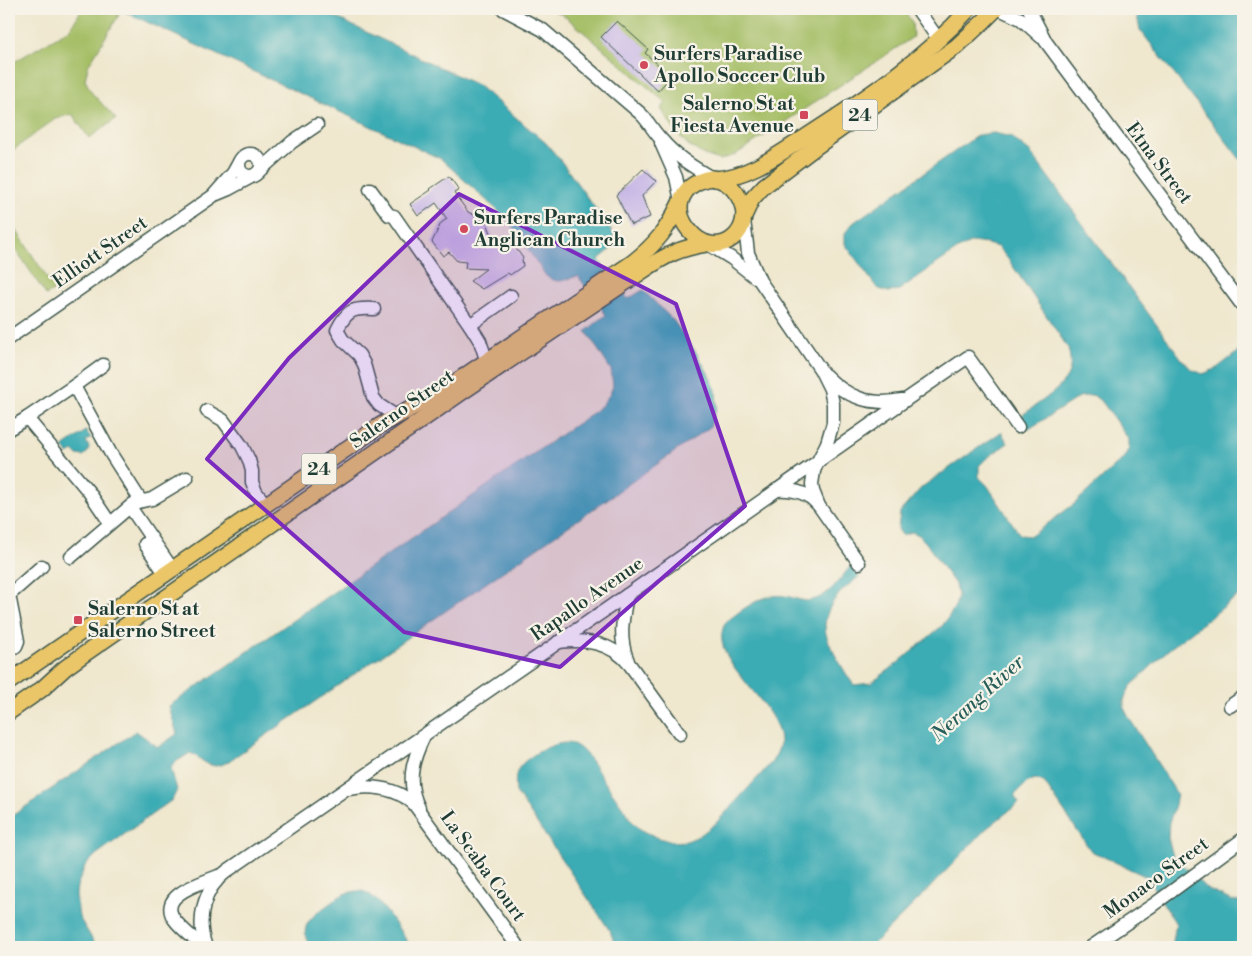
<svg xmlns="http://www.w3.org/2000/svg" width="1252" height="956" font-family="'Libre Bodoni',serif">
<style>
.green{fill:#a4be65;stroke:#627e4c}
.water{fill:#3aabb4;stroke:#2c7474}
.building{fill:#c6b6e6}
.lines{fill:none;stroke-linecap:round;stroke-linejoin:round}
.minor-casing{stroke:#3e564b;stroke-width:15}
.major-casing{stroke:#3e564b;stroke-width:18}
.minor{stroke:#fff;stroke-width:12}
.major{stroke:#eac669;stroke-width:15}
.marked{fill:#7b2cbf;fill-opacity:0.2;stroke:#7b2cbf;stroke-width:4;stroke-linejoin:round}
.poi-dot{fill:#d1495b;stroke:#f7f3e8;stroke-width:2}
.labels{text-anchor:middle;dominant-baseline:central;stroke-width:4.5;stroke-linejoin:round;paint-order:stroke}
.shield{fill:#f7f3e8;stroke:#60746a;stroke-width:1}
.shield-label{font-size:18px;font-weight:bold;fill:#1f3d34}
.poi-label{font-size:19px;font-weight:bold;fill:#1f3d34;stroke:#f7f3e8;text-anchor:start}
.street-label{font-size:19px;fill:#1f3d34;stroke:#f7f3e8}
.water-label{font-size:20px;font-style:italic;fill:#275e5a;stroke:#f7f3e8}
</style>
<rect width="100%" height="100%" fill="#f7f3e8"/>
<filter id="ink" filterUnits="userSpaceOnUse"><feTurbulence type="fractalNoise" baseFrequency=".02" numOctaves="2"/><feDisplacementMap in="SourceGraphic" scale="10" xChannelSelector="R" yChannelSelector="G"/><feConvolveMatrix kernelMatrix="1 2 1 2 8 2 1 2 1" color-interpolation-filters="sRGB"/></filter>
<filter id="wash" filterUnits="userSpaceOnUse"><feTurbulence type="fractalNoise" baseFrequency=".0096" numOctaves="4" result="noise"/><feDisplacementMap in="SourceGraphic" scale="20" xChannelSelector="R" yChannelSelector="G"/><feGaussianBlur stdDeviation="1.12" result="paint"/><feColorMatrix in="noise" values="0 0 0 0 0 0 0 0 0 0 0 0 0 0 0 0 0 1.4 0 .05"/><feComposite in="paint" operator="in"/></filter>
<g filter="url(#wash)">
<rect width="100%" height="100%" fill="#efe7ce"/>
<g class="green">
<path d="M 82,9 L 109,9 L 119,15 L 88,66 L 85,80 L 92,93 L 116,119 L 89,138 L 72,114 L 55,119 L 9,153 L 9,65 L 70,29 Z"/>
<path d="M 552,9 L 903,9 L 912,22 L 913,37 L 735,155 L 720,160 L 704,155 L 688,145 L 676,132 L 661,109 L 666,103 L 566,17 Z"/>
<path d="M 9,219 L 55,290 L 46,295 L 9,239 Z"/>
</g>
<g class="water">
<path d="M 119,9 L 318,9 L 479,86 L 546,143 L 561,161 L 613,233 C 614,247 611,250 600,258 L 599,261 L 628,299 L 643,290 L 673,320 L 697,354 L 708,373 L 716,390 L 717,407 L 710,427 L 589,512 L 239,754 C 231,759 221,769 211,765 C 203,763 198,756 190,753 L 174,763 L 171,768 L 177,790 L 172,800 L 97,854 L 85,866 L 77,886 L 76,895 L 79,917 L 97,947 L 9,947 L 9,818 L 136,731 L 158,747 L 177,734 L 169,706 L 588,416 L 601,406 L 610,394 L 613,386 L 611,370 L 586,331 L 606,315 L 578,276 C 563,280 560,285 546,276 L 507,219 L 441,159 Z"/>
<path d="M 1142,9 L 1243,9 L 1243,163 L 1140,30 L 1137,16 Z"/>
<path d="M 994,133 L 1011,137 L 1030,152 L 1181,358 L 1191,369 L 1203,374 L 1217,368 L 1243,348 L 1243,592 L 1168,650 L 1130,687 L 1124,700 L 1124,708 L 1128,716 L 1177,794 L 1175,805 L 1169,823 L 1168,838 L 1173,856 L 1207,889 L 1230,900 L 1243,903 L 1243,947 L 1172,947 L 1176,924 L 1147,877 L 1091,851 L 1044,782 L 1035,779 L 1028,782 L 1014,796 L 1019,803 L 986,829 L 917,901 L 870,947 L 615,947 L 615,944 L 610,931 L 516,792 C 514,771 517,766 535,754 C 545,748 563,739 575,745 C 586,750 596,768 602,778 C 612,792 622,806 631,820 L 640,829 L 656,837 L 672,842 L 687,841 L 699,836 L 715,824 L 772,762 C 775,756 780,749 780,741 C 779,703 711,663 723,628 C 726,620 733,617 739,612 C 752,603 768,593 785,596 C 798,598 804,604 818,598 C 832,592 841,577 851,566 L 859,577 C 843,588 826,604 825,626 C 825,637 832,649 837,658 C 843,668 847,676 854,685 L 871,683 L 893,667 L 943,625 L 955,607 L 958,596 L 955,584 L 941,565 L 927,544 L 919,535 L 912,532 L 902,535 L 898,529 L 900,512 L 922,487 L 1001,432 L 1008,443 L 987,458 L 979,466 L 979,477 L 987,485 L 1020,535 L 1031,536 L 1074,504 L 1126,456 L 1129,449 L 1129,440 L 1103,403 L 1093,395 L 1079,397 L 1029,429 L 1021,416 C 1034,406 1061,390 1068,375 C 1072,366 1070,357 1068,348 L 1008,259 L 998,247 L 987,244 L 972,242 L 958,249 L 899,290 L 888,292 L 877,288 L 845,244 L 845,233 L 853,223 L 978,135 Z"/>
<path d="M 86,431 L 91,438 L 86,441 L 89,447 L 88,452 L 83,456 L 77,455 L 73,451 L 68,454 L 63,447 Z"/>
<path d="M 357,891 C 359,891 363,891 365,892 C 381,898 401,933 411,947 L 311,947 C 296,926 313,916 329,904 C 340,896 343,893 357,891 Z"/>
</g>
<g id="blocks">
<g class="building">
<path d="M 617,21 L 648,49 L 645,53 L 671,76 L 658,91 L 601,37 Z"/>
<path d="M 643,169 L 656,181 L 642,196 L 650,217 L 631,225 L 616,195 Z"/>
<path d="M 449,176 L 459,190 L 454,193 L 468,212 L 486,221 L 495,242 L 506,235 L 523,258 L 522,260 L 523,266 L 510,275 L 508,273 L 482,289 L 470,281 L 486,269 L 465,268 L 466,262 L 457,261 L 449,252 L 443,256 L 432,242 L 441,223 L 447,219 L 436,203 L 418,216 L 410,204 L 431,190 L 430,189 Z"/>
</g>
</g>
</g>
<g filter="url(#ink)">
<use href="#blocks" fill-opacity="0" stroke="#3e564b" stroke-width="1"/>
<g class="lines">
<g class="minor-casing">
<g id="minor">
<path d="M 503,9 L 543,30 L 641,114 C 649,122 653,131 661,139 C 675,156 693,167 712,178"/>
<path d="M 917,9 L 939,40"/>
<path d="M 999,9 L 1021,19 L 1041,37"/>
<path d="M 1029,9 L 1046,42 L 1242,305"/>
<path d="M 661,143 L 676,177 L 681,201"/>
<circle cx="250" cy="165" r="11"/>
<path d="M 257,173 L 292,142 L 317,125"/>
<path d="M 370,189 L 389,215 L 394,216 L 470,325 L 480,341 L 487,362"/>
<path d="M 217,194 L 229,189 L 255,175"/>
<path d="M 744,220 L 748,253 L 760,281 L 820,369 L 830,389 L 833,404 L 833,423 L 827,443 L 818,461 L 814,471 L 812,484 L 813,491 L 819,506 L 859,563"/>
<path d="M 708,244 L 731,258 L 756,278"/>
<path d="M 374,309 C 352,308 347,310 337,330 L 343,340 L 359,355 L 364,364 L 373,397 L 379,405 L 396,416"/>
<path d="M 470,325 L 511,296"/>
<path d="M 9,338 L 213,196 L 233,173 L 239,162"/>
<path d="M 825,375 C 847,398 871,406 902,400"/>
<path d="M 74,386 L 103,365"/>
<path d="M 207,411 L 223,420 L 242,446 L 249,460 L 252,471 L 252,482 L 256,492 L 266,505"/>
<path d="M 9,429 L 27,418"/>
<path d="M 776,490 C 792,489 807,492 817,504"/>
<path d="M 130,507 L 173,570"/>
<path d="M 110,523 L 89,492 L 27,418 L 74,386 L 111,454 L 141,501"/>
<path d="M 145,544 L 166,575"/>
<path d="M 71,557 L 133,504 L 138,502 L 152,499 L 187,478"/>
<path d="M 627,595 C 623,618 618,638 628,661"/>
<path d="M 558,642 C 585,639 612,642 630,665 L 680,734"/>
<path d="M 9,651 L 16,646 L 18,641 L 9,595 L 42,566"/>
<path d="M 1230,706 L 1243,697"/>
<path d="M 348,789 C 372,785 395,787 414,804 L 516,944"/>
<path d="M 419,808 C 406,782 412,761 424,736"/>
<path d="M 203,947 C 194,938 182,930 174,919 C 157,894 203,883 218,876"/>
<path d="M 206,947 C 196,920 203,889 227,871 L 627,595 L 907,399 L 968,357 L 1018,427"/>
<path d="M 1091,947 L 1153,905 L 1243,839"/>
</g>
</g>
<g class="major-casing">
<g id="major">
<path d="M 712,178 C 722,179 731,185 737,194 C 761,230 716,265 689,230 C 670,207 683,182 712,178 Z"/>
<path d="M 715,179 C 749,177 779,154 807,136 C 865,99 923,60 969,9"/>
<path d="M 744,216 L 752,199 L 764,186 L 813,149 L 957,46 L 984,21 L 996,9"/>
<path d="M 9,682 L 381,425 L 434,396 L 454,383 L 632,263 C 656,244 667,230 680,203"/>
<path d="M 9,712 L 42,689 L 65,668 L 83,655 L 462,392 L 644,270 C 666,255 680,248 706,244"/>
</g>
</g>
<use href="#minor" class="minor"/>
<use href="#major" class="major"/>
</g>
</g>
<path class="marked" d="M 459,194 L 676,304 L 745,506 L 560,667 L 404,632 L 207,459 L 289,358 Z"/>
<g class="poi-dot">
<circle cx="644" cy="65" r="5"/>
<rect x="799" y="110" width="10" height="10" rx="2.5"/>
<circle cx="464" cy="229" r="5"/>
<rect x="73" y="615" width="10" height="10" rx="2.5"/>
</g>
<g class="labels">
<g class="shield">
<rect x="842.5" y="99.5" width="35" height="31" rx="4"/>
<rect x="301.5" y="453.5" width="35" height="31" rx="4"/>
</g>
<g class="shield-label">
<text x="860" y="115">24</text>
<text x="319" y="469">24</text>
</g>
<g class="poi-label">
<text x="654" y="54">Surfers Paradise<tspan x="654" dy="22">Apollo Soccer Club</tspan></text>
<text x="794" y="104" text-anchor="end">Salerno St at<tspan x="794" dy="22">Fiesta Avenue</tspan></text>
<text x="474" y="218">Surfers Paradise<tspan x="474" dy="22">Anglican Church</tspan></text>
<text x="88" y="609">Salerno St at<tspan x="88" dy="22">Salerno Street</tspan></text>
</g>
<g class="street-label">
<text transform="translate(1159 163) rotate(53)">Etna Street</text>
<text transform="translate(100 252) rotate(-35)">Elliott Street</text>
<text transform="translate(402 409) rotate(-35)">Salerno Street</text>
<text transform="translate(587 599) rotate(-35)">Rapallo Avenue</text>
<text transform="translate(483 866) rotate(54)">La Scaba Court</text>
<text transform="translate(1156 878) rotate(-36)">Monaco Street</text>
</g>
<g class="water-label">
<text transform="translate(978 699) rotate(-42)">Nerang River</text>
</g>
</g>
<rect width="1252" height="956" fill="none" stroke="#f7f3e8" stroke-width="30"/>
</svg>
